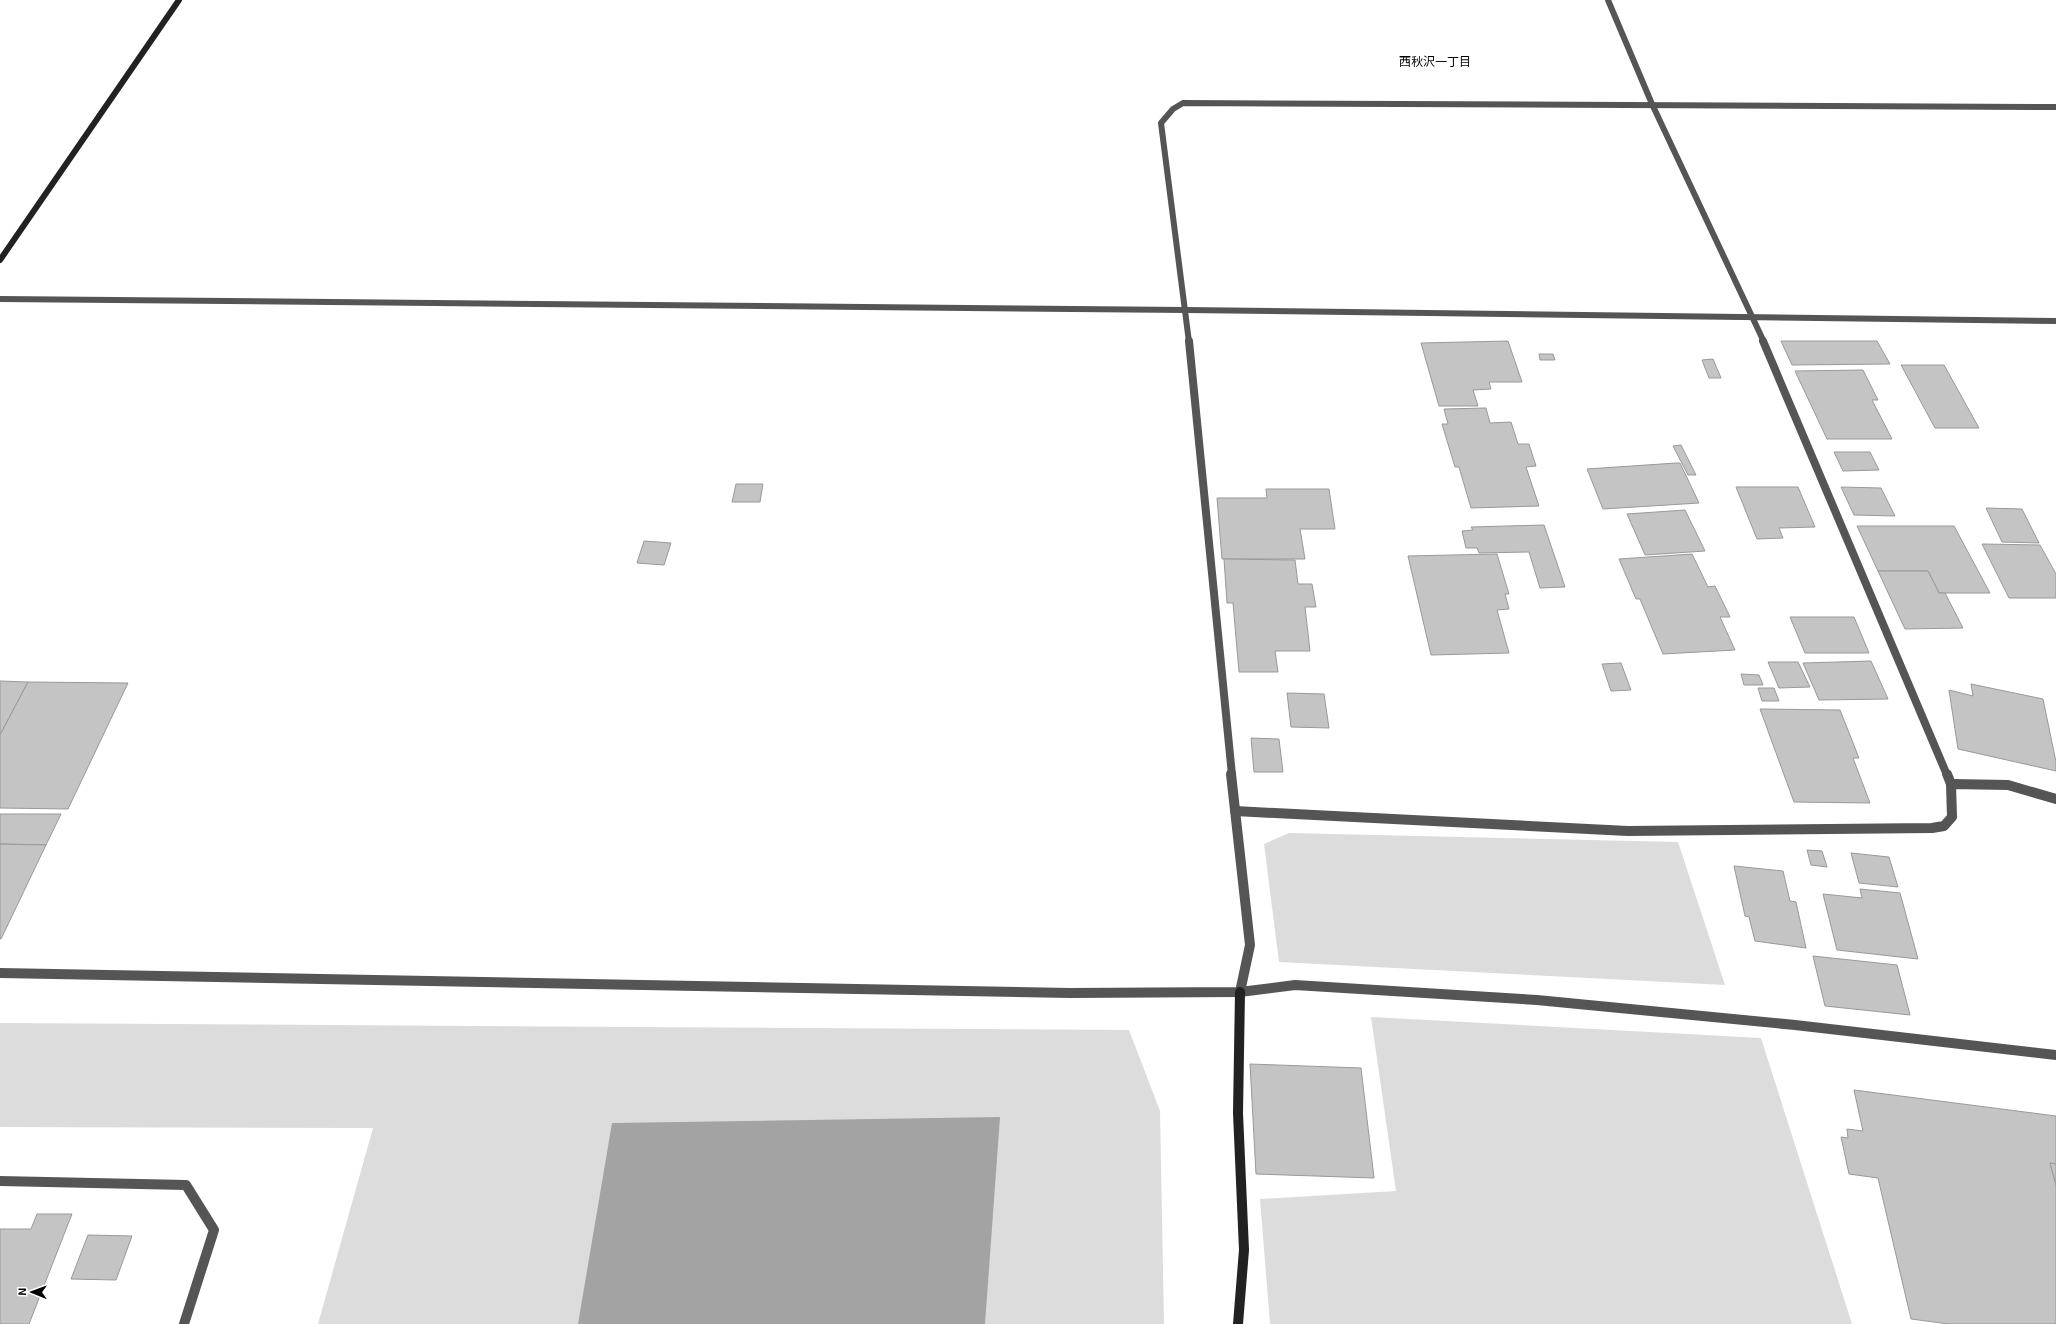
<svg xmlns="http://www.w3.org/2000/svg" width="2056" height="1324" font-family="'Exo 2','Noto Sans JP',sans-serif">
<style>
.green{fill:#dcdcdc}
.water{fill:#a3a3a3}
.building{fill:#c4c4c4;stroke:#999}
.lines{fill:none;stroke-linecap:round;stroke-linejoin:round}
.street-far2{stroke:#555;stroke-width:6}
.street-far1{stroke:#555;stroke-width:8}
.street{stroke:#555;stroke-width:10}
.secondary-far1{stroke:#222;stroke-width:6}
.secondary{stroke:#222;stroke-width:10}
.labels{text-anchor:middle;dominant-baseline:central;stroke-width:3;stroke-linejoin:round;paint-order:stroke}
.far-neighbourhood-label{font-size:12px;fill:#000;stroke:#fff}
</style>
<rect width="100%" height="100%" fill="#fff"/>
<g class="green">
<path d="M 1289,833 L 1678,842 L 1725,985 L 1279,962 L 1264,844 Z"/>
<path d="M 1371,1017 L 1761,1038 L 1852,1324 L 1270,1324 L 1260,1199 L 1396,1191 Z"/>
<path d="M 0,1023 L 1129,1030 L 1160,1111 L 1164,1324 L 318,1324 L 373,1128 L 0,1127 Z"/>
</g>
<path class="water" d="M 1000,1117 L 985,1324 L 578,1324 L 612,1123 Z"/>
<g class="building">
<path d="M 1508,341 L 1522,382 L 1489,382 L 1491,389 L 1473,390 L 1478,406 L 1439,406 L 1421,343 Z"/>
<path d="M 1781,341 L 1877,341 L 1890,364 L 1792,365 Z"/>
<path d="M 1539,354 L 1553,354 L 1555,360 L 1540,360 Z"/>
<path d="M 1713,359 L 1721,378 L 1709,378 L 1702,360 Z"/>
<path d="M 1901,365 L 1944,365 L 1979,428 L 1935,428 Z"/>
<path d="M 1863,370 L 1878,400 L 1872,400 L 1892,439 L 1827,439 L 1795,371 Z"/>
<path d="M 1486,408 L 1490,423 L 1511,422 L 1518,444 L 1529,444 L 1536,466 L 1526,467 L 1539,506 L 1471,508 L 1459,467 L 1455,467 L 1442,424 L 1448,424 L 1444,409 Z"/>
<path d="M 1681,445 L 1696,475 L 1688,475 L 1673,446 Z"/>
<path d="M 1834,452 L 1870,452 L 1879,470 L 1843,471 Z"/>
<path d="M 1676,463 L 1680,463 L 1699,503 L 1603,509 L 1587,469 Z"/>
<path d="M 736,484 L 763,484 L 760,502 L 732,502 Z"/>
<path d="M 1736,487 L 1798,487 L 1815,527 L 1779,528 L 1783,538 L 1757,539 Z"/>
<path d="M 1841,487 L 1881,488 L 1895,516 L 1854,515 Z"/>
<path d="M 1266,489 L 1329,489 L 1335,529 L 1300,529 L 1305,559 L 1222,559 L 1217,498 L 1267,498 Z"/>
<path d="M 1986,508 L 2022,509 L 2039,543 L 2002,542 Z"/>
<path d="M 1685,510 L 1705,551 L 1645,555 L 1627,514 Z"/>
<path d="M 1544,525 L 1565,587 L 1540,588 L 1529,552 L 1479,553 L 1477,548 L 1466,548 L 1462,531 L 1473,530 L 1471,527 Z"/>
<path d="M 1857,526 L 1954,526 L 1990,593 L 1939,593 L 1928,571 L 1878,571 Z"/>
<path d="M 644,541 L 671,543 L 664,565 L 637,563 Z"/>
<path d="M 1982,544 L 2040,545 L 2056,574 L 2056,598 L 2009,598 Z"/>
<path d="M 1497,554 L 1509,594 L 1505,594 L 1509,609 L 1497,610 L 1509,653 L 1431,655 L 1408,556 Z"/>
<path d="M 1692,554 L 1708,587 L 1715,586 L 1730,617 L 1720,617 L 1735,650 L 1663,654 L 1640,599 L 1636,599 L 1619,559 Z"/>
<path d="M 1224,559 L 1295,560 L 1298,584 L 1312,584 L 1316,607 L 1305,607 L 1310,651 L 1275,651 L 1278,672 L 1239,672 L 1233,603 L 1227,603 Z"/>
<path d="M 1878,571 L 1928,571 L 1939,593 L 1945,593 L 1963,628 L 1905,629 Z"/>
<path d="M 1790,617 L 1854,617 L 1869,653 L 1805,653 Z"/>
<path d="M 1871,661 L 1888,699 L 1819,700 L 1803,663 Z"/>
<path d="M 1768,662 L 1798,662 L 1810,687 L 1779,688 Z"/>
<path d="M 1621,663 L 1631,690 L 1611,691 L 1602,664 Z"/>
<path d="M 1741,674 L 1759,675 L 1763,685 L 1744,685 Z"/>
<path d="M 0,681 L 28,682 L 0,735 Z"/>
<path d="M 28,682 L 128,683 L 68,809 L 0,808 L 0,735 Z"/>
<path d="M 1971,684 L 2043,699 L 2056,762 L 2056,771 L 1958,749 L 1949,690 L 1973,696 Z"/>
<path d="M 1758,688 L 1774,688 L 1779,701 L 1762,701 Z"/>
<path d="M 1287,693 L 1324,694 L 1329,728 L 1291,727 Z"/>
<path d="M 1760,709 L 1840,710 L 1859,758 L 1853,758 L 1870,803 L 1794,802 Z"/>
<path d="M 1251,738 L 1279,739 L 1283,772 L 1254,772 Z"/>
<path d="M 0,814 L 61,814 L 46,845 L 0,844 Z"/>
<path d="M 0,844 L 46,845 L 1,939 L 0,939 Z"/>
<path d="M 1807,850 L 1822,851 L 1827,867 L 1811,865 Z"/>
<path d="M 1851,853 L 1889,857 L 1898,887 L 1859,883 Z"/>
<path d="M 1734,866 L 1783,871 L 1790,901 L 1796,902 L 1806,948 L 1755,941 L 1749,917 L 1745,916 Z"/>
<path d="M 1860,889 L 1900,893 L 1918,959 L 1837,950 L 1823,894 L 1862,898 Z"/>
<path d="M 1813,956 L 1897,965 L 1910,1015 L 1825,1006 Z"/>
<path d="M 1250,1064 L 1361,1068 L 1374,1178 L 1256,1174 Z"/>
<path d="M 1854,1090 L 2056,1116 L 2056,1164 L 2050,1163 L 2056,1185 L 2056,1324 L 1949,1324 L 1911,1319 L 1878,1178 L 1849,1174 L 1841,1137 L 1848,1138 L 1847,1129 L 1863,1131 Z"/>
<path d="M 2050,1163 L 2056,1164 L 2056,1185 Z"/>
<path d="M 37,1214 L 72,1214 L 29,1324 L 0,1324 L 0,1229 L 31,1229 Z"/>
<path d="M 88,1235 L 132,1236 L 116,1280 L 71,1279 Z"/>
</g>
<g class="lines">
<g class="street-far2">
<path d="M 1608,0 L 1652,104 L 1764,342"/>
<path d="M 0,299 L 1186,310 L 2056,321"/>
<path d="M 1189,342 L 1161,123 L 1173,109 L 1183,103 L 2056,107"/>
</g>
<g class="street-far1">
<path d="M 1189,341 L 1232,775"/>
<path d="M 1763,341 L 1947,775"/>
</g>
<g class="street">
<path d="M 1231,774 L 1250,945 L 1240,992"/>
<path d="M 1947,774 L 1951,784"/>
<path d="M 1235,811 L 1628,831 L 1932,828 L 1944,826 L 1952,817 L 1951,784 L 2008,785 L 2056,799"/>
<path d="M 0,973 L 1070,993 L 1240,992 L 1295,985 L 1537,1000 L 1795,1025 L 2056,1055"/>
<path d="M 0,1181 L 186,1185 L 214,1230 L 184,1324"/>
</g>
<path class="secondary-far1" d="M 0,260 L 179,0"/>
<path class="secondary" d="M 1238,1324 L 1244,1250 L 1238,1113 L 1240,992"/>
</g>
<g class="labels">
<g class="far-neighbourhood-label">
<text x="1435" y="61">西秋沢一丁目</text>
</g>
</g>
<g transform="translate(32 1292) rotate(271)" stroke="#ffffff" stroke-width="3" paint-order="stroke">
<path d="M0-3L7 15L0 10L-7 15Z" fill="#000000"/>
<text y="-6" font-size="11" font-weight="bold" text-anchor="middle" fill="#000000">N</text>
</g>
</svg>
